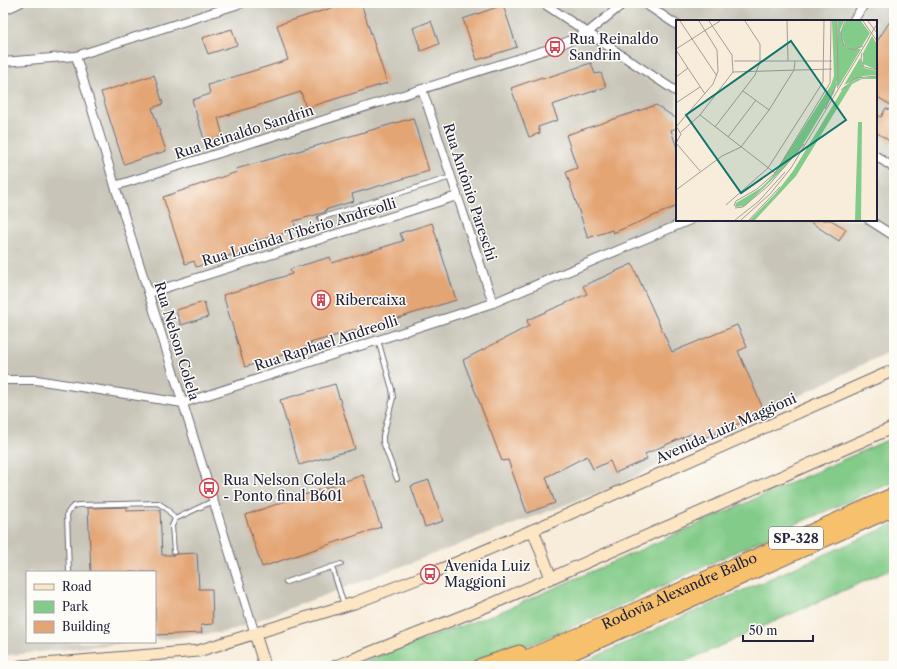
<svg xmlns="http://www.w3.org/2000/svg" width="897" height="669" font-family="'Libre Caslon Text',serif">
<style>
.industrial{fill:#c8c4b8;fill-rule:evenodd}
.green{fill:#82cb88;stroke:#527662}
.building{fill:#e4a575}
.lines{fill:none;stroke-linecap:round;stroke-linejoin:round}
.lane-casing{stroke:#6d6973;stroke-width:6}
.street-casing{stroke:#6d6973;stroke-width:10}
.secondary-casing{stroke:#6d6973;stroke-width:13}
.highway-casing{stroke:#6d6973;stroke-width:17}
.lane{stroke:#fff;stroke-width:4}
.street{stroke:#fff;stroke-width:8}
.secondary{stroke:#fce6c4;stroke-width:11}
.highway{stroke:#f7c06c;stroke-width:15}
.labels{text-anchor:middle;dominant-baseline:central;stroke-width:3;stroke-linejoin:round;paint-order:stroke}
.shield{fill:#fdfcf7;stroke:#646373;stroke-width:1}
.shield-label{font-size:13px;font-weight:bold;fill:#22223b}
.poi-label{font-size:14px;fill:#22223b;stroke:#fdfcf7;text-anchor:start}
.street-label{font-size:14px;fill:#22223b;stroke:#fdfcf7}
.inset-road{fill:none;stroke:#a29c9b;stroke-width:1}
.view{fill:#0f766e;fill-opacity:0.15;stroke:#0f766e;stroke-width:2}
.inset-edge{fill:none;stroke:#22223b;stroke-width:2}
</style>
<rect width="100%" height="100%" fill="#fdfcf7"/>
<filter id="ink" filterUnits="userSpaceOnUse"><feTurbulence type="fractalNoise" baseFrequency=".025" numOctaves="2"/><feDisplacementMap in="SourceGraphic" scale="8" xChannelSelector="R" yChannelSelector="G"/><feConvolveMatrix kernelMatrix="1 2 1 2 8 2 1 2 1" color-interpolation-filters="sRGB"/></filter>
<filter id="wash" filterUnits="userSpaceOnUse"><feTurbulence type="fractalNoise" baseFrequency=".012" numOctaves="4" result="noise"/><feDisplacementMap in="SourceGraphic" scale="16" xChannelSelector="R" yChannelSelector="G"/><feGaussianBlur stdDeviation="0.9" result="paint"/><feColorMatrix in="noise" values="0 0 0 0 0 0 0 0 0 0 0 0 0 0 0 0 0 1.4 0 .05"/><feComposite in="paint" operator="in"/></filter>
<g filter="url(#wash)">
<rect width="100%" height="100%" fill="#f8eddb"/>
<path class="industrial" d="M 3,3 L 894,3 L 894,349 L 618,485 L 226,632 L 155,640 L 155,572 L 27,572 L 27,642 L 133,642 L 3,656 ZM 677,21 L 876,21 L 876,220 L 677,220 Z"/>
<g class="green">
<path d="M 894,437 L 894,482 L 796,524 L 617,607 L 537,642 L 471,666 L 351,666 L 505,610 Z"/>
<path d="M 894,524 L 894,568 L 675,666 L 575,666 L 671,622 Z"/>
</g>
<g id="blocks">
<g class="building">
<path d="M 347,3 L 361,3 L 387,83 L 306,108 L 301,92 L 218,118 L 223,136 L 205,142 L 192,100 L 210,94 L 208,85 L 288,60 L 277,25 Z"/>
<path d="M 503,5 L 517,47 L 477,60 L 463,19 Z"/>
<path d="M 894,15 L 894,107 L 876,96 L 876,43 Z"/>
<path d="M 431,21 L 439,44 L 421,51 L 413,28 Z"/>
<path d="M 232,29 L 237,45 L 208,54 L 202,38 Z"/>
<path d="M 591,63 L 595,74 L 601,73 L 606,87 L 552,105 L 558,120 L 538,127 L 540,133 L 529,137 L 511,88 L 542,77 L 542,79 Z"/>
<path d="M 154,75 L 163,104 L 152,108 L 166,151 L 124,164 L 101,92 Z"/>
<path d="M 656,105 L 677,119 L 677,128 L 671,130 L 677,148 L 677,206 L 613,233 L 612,230 L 588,238 L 566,172 L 577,168 L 566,135 Z"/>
<path d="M 886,108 L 894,113 L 894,144 L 876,132 L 876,114 L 881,117 Z"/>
<path d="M 413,118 L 429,171 L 352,194 L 354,201 L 325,210 L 326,212 L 294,221 L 296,230 L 256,241 L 258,246 L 196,267 L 194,261 L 185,264 L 163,197 L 237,172 L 236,169 Z"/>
<path d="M 807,220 L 831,220 L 846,229 L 839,241 Z"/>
<path d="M 432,223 L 456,300 L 356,331 L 355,330 L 310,343 L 311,346 L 245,367 L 223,295 L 292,274 L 290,269 L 330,257 L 332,263 L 403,241 L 400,233 Z"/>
<path d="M 632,264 L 672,352 L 737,325 L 747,347 L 738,351 L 765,413 L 697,441 L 693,433 L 645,454 L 647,459 L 615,473 L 610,461 L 593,469 L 587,456 L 546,477 L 555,503 L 527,513 L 508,460 L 502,461 L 463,360 L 529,326 L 527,320 L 587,294 L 583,286 Z"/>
<path d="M 204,302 L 208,317 L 181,325 L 176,310 Z"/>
<path d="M 335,384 L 355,449 L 299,465 L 280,400 Z"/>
<path d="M 363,475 L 381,527 L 262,567 L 245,515 Z"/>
<path d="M 429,480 L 443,521 L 425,527 L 411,486 Z"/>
<path d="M 127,507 L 127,511 L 160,510 L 162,555 L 174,555 L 176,554 L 197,553 L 199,589 L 212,589 L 213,624 L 201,625 L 202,633 L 155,635 L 155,572 L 91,572 L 88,508 Z"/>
</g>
</g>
</g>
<g filter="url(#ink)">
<use href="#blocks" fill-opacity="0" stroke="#6d6973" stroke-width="1"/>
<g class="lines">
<g class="lane-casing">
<g id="lane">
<path d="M 320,218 L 451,177"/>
<path d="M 378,340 L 392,389 L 393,398 L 383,436 L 383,442 L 397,479"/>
<path d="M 174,552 L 172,526 L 175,519 L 213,501"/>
<path d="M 332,567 L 344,605"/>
<path d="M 69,572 L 67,514 C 70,509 72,506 78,505 L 158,503 L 167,509 L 175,519"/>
<path d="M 286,582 L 341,564"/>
</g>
</g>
<g class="street-casing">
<g id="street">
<path d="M 543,3 L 677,92"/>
<path d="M 644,3 L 677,25"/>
<path d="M 3,11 L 20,3"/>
<path d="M 853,21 L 865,3"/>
<path d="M 76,56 L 115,186 L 255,634"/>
<path d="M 3,62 L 76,56 L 242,3"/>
<path d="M 422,89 L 493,303"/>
<path d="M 876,156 L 894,168"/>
<path d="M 115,186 L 555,47 L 587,33 L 624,3"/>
<path d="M 869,220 L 894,236"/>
<path d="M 149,293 L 457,196"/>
<path d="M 3,380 L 36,380 L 183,403 L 493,303 L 690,220"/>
</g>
</g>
<g class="secondary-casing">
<g id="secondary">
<path d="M 533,530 L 551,578"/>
<path d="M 255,634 L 265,666"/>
<path d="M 20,666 L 198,651 L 354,603 L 430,574 L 533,530 L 894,370"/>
<path d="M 336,666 L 485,607 L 894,427"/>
</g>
</g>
<g class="highway-casing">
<g id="highway">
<path d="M 481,666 L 519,653"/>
<path id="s1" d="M 508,666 L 603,625 L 894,495"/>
<path d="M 542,666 L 894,508"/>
</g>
</g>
<use href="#lane" class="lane"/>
<use href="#street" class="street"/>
<use href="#secondary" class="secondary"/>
<use href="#highway" class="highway"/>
</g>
</g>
<defs>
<g id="bus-ring" transform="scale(1)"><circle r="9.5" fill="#fdfcf7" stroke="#d1495b" stroke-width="1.5"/><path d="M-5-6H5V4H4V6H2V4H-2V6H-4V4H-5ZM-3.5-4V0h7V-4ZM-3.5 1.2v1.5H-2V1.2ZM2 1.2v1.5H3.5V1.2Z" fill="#d1495b"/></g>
<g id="building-ring" transform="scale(1)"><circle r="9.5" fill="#fdfcf7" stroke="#d1495b" stroke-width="1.5"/><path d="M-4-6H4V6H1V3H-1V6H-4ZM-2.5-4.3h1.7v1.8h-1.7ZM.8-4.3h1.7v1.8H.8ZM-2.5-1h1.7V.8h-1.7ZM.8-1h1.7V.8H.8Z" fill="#d1495b"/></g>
</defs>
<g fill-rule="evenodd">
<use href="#bus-ring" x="555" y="47"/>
<use href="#building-ring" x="321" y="300"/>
<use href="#bus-ring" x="209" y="488"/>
<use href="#bus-ring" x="430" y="574"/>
</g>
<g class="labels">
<rect class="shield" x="769" y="527" width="54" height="22" rx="3"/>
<g class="shield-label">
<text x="796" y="538">SP-328</text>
</g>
<g class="poi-label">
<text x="569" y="39">Rua Reinaldo<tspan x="569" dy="16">Sandrin</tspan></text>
<text x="335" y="300">Ribercaixa</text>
<text x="223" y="480">Rua Nelson Colela<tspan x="223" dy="16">- Ponto final B601</tspan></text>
<text x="444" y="566">Avenida Luiz<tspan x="444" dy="16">Maggioni</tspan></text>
</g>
<g class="street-label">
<text transform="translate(244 132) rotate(-18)">Rua Reinaldo Sandrin</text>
<text transform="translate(470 192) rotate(72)">Rua Antônio Pareschi</text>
<text transform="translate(299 232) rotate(-17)">Rua Lucinda Tibério Andreolli</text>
<text transform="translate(177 341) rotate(73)">Rua Nelson Colela</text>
<text transform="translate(326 343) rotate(-18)">Rua Raphael Andreolli</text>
<text transform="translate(726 428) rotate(-24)">Avenida Luiz Maggioni</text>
<text stroke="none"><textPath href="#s1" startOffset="187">Rodovia Alexandre Balbo</textPath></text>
</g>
</g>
<g transform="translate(676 20)">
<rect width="201" height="201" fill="#f8eddb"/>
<path d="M 156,1 L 161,1 L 162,56 L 158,73 L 126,126 L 110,146 L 69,186 L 59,187 L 60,183 L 85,168 L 96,157 L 155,65 L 158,56 ZM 162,1 L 168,1 L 164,10 L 169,27 L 185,29 L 161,69 ZM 170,1 L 185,1 L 194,13 L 186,26 L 180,29 L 169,26 L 165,12 ZM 196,16 L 201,24 L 201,50 L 187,44 L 187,33 ZM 184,38 L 188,48 L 201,51 L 201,55 L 187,56 L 168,65 ZM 201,56 L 201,59 L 186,59 L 176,64 L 120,156 L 79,200 L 74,200 L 100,173 L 117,151 L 168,67 L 181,59 ZM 182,102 L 186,102 L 185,200 L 179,200 Z" fill="#82cb88"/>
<path class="inset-road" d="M 4,1 L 41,56M 111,1 L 112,41M 169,1 L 165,12 L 167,25 L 177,30 L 187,26M 187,1 L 201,21M 192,1 L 201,13M 192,19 L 201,4M 0,29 L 44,1M 0,30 L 29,74M 186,33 L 185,39 L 188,47 L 201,50M 58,41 L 156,41M 57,52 L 156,49M 0,57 L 12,48M 165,70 L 180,58 L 201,56M 67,71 L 93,90M 0,83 L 24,67M 149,89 L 162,61 L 161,1M 24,95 L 99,153M 0,106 L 5,114 L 0,123M 0,107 L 37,64 L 42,51 L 41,30 L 23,1M 39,107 L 79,55 L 84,42 L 84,24 L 69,1M 5,112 L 24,95 L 57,52 L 56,35 L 33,1M 52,117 L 80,80M 0,123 L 24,151M 0,170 L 46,136 L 65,127 L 93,90 L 118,50 L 119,41M 50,185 L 92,148 L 147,62 L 148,1M 58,186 L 60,181 L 81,169 L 99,153 L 154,63 L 155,1M 59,188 L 67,187 L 92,166 L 128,124M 59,200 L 83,181 L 109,152M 65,200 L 94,174 L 115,148 L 193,18M 73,200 L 104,167"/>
<path class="view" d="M 115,21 L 170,100 L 65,173 L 10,95 Z"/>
<rect width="201" height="201" class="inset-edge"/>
</g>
<rect width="897" height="669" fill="none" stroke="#fdfcf7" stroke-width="16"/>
<rect x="26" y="571" width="130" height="72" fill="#fdfcf7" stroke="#a5a5ac"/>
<rect x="34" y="584" width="20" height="6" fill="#fce6c4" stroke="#a5a5ac"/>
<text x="62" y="591" font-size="12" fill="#22223b">Road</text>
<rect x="34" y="601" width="20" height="12" fill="#82cb88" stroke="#a5a5ac"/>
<text x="62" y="611" font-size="12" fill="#22223b">Park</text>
<rect x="34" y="621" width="20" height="12" fill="#e4a575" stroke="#a5a5ac"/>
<text x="62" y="631" font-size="12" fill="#22223b">Building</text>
<path d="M743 635v6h70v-6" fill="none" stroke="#22223b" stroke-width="2"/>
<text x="749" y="635" font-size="12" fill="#22223b" stroke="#fdfcf7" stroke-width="3" paint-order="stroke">50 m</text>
</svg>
